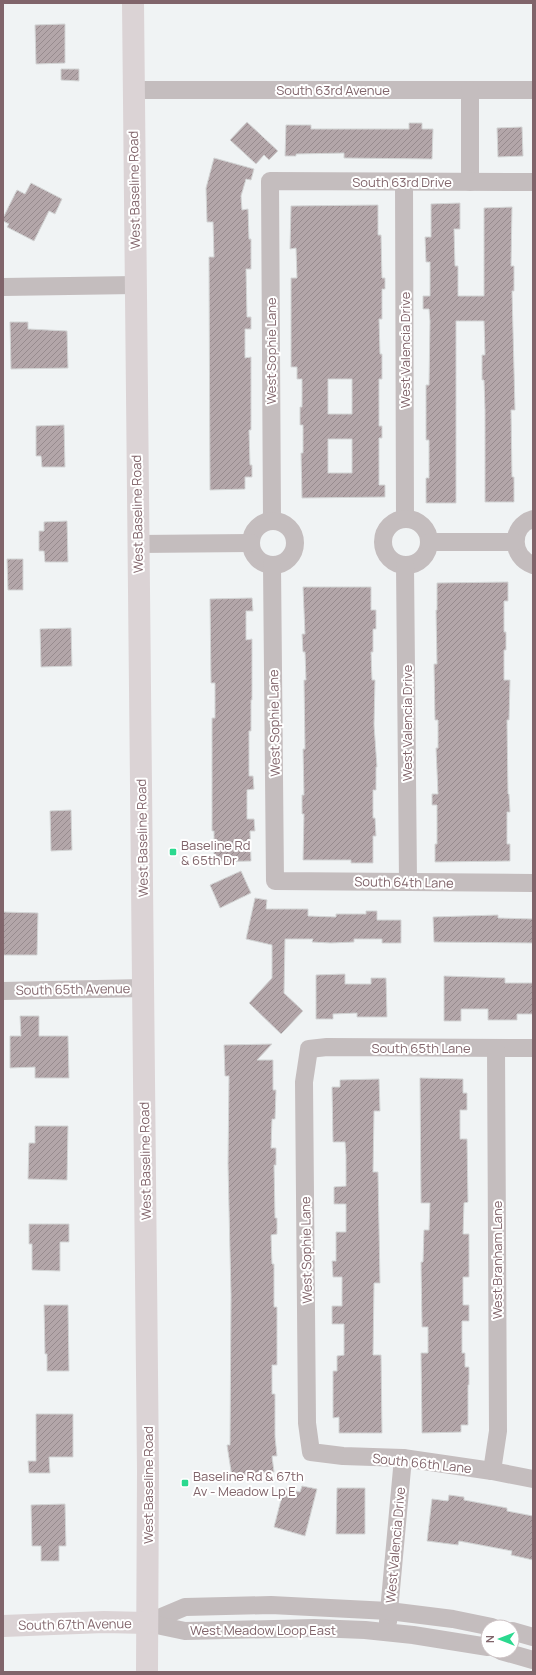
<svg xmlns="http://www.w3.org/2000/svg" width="536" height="1675" font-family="Manrope,sans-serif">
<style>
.building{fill:url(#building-hatch);stroke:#d3d5d5;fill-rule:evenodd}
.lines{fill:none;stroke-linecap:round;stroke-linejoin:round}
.minor{stroke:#c4bdbe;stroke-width:18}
.major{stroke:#dbd3d5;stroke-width:22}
.poi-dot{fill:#2bd98f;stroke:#fff;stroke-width:1.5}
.labels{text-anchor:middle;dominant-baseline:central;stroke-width:4;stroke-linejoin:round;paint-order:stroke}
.street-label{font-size:13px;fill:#80646a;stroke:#fff}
.poi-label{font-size:13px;fill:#80646a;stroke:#fff;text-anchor:start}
</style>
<defs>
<pattern id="building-hatch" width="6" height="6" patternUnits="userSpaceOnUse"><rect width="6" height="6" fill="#b3a6a9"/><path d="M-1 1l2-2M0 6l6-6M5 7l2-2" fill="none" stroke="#978b8e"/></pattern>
</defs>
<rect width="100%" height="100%" fill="#f0f3f4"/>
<g class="building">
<path d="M 65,24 L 65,63 L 36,64 L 35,25 Z"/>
<path d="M 61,69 L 79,69 L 79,81 L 61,80 Z"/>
<path d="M 247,122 L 278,151 L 269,160 L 264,155 L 256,164 L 230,140 Z"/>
<path d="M 409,123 L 422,123 L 422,129 L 433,129 L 432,159 L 344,158 L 344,153 L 296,154 L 296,156 L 285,156 L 286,125 L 311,125 L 311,129 L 409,129 Z"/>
<path d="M 522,127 L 523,156 L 498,157 L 497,128 Z"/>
<path d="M 214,158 L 254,169 L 251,180 L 246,179 L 241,196 L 242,210 L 248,209 L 249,239 L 251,239 L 251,269 L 246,269 L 247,317 L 251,317 L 251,329 L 245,329 L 245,358 L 251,357 L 251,430 L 249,430 L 250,465 L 252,465 L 252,477 L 245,477 L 245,489 L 210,490 L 209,257 L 214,257 L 213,222 L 207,222 L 206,188 Z"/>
<path d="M 31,183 L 62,199 L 55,214 L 49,211 L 34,241 L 7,227 L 9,224 L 3,221 L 3,218 L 17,190 L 25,194 Z"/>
<path d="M 460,203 L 460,229 L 454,229 L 455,266 L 458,266 L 458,296 L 484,296 L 484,208 L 512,207 L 511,266 L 514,266 L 514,291 L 512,291 L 515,410 L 511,410 L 512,477 L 514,477 L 514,502 L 485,502 L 485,410 L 484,380 L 482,380 L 482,355 L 485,355 L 484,321 L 456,321 L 456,503 L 426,503 L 426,478 L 429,478 L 429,440 L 426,440 L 426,385 L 429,385 L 430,321 L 429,309 L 423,309 L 423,296 L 430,296 L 430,262 L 426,262 L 425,237 L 431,237 L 431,204 Z"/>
<path d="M 378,205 L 378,235 L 381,235 L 382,278 L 385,278 L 385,289 L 382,289 L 382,319 L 379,319 L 380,354 L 382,354 L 382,379 L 379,379 L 379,426 L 382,426 L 382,438 L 379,438 L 379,485 L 385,485 L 385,497 L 302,498 L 301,453 L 303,453 L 303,425 L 300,425 L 300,407 L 302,407 L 302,379 L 297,379 L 297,367 L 291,367 L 291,278 L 297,278 L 296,248 L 290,249 L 291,206 ZM 328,379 L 352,379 L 352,414 L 328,414 ZM 328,439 L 352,439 L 352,473 L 328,473 Z"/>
<path d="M 10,322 L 28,322 L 28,329 L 67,331 L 68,368 L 11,369 Z"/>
<path d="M 64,425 L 65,467 L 42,467 L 41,456 L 36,456 L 36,426 Z"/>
<path d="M 67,521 L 68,562 L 45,562 L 44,551 L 39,551 L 39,531 L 44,531 L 44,522 Z"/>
<path d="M 7,559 L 23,559 L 23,590 L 8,590 Z"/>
<path d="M 508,582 L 508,601 L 504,601 L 504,632 L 506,632 L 506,650 L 504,650 L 504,680 L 510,680 L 509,720 L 507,720 L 508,794 L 509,794 L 510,812 L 507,812 L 507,844 L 510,844 L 510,861 L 435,862 L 435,844 L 437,844 L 437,805 L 432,805 L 432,794 L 438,794 L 436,748 L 438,748 L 438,720 L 435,720 L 434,664 L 437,664 L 436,610 L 437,610 L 437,583 Z"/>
<path d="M 303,587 L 371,587 L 371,610 L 376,610 L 376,629 L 373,629 L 373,652 L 371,652 L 372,680 L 375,680 L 374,725 L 377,767 L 376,767 L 376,790 L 373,790 L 373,818 L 375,818 L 376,836 L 373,836 L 373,863 L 351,863 L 351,860 L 303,860 L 304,814 L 302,814 L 302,795 L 304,795 L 303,749 L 305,749 L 304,680 L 306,680 L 305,652 L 303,652 L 302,634 L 305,634 Z"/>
<path d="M 252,598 L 253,611 L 246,611 L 246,640 L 252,639 L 252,700 L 251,700 L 251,731 L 249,731 L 249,776 L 253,776 L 254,789 L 247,790 L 247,819 L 254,819 L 255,831 L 250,831 L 251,861 L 214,862 L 214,831 L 212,831 L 212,718 L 215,718 L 215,683 L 211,683 L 210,599 Z"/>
<path d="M 71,628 L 72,666 L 41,667 L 40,629 Z"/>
<path d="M 71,810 L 72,850 L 51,851 L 50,811 Z"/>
<path d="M 241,871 L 251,893 L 220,908 L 210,885 Z"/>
<path d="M 255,898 L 267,900 L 266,909 L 308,909 L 308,916 L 336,917 L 336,914 L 366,914 L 366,911 L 377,911 L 377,920 L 401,920 L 401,943 L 382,943 L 382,939 L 354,939 L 354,942 L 331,943 L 312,942 L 313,939 L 285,939 L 284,993 L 303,1011 L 281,1034 L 249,1003 L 272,978 L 272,945 L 246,939 Z"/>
<path d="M 3,912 L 38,913 L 37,955 L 3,955 Z"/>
<path d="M 498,915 L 498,918 L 533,919 L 533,943 L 434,942 L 433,917 Z"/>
<path d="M 345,974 L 345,984 L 371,984 L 371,978 L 386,978 L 387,1017 L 357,1017 L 357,1013 L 333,1014 L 333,1019 L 316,1019 L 316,975 Z"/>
<path d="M 444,976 L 505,978 L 505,983 L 533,983 L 533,1014 L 517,1014 L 517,1020 L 488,1020 L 488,1009 L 461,1009 L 461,1021 L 444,1021 Z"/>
<path d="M 20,1016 L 39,1016 L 39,1036 L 68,1036 L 69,1078 L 35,1078 L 35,1067 L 10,1068 L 10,1036 L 21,1036 Z"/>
<path d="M 272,1044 L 257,1060 L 273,1060 L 273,1090 L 276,1090 L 275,1119 L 272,1119 L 271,1148 L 276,1148 L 276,1165 L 274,1165 L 275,1218 L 277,1218 L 277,1234 L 271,1235 L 272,1264 L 274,1264 L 274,1307 L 277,1307 L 277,1365 L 272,1365 L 272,1394 L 275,1394 L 275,1437 L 277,1456 L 272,1456 L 274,1472 L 232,1477 L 227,1445 L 230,1445 L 231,1295 L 228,1164 L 229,1076 L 225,1076 L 224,1045 Z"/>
<path d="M 420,1078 L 463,1079 L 463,1093 L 467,1093 L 467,1110 L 460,1110 L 460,1139 L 467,1139 L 468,1202 L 464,1203 L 463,1234 L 469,1234 L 469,1277 L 463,1277 L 463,1305 L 469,1305 L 469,1321 L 462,1321 L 462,1353 L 465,1353 L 465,1367 L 469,1367 L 469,1385 L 468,1385 L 468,1425 L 461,1425 L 461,1432 L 422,1433 L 421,1353 L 428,1353 L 428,1327 L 422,1327 L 421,1262 L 423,1262 L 424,1230 L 429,1230 L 430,1203 L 421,1203 Z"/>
<path d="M 379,1079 L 380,1111 L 374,1111 L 373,1172 L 378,1172 L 380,1283 L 374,1283 L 373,1355 L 381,1355 L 382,1433 L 339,1433 L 339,1417 L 333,1418 L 333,1371 L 337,1371 L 337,1356 L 344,1355 L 344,1324 L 332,1324 L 332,1306 L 342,1306 L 342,1277 L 333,1277 L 332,1261 L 336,1261 L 336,1232 L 346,1232 L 346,1204 L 334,1204 L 334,1187 L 346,1186 L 346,1155 L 345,1142 L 333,1142 L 332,1087 L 340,1087 L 340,1080 Z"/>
<path d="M 35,1126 L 68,1126 L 67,1180 L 28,1179 L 29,1143 L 35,1143 Z"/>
<path d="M 29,1224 L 69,1224 L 69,1242 L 60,1242 L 60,1271 L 32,1270 L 32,1244 L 29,1244 Z"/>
<path d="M 44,1305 L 68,1305 L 69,1371 L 47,1371 L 47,1354 L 45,1354 Z"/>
<path d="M 36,1414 L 73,1414 L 73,1457 L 49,1457 L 50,1473 L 29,1473 L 28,1461 L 36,1461 Z"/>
<path d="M 302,1486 L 317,1489 L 305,1536 L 274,1527 L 284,1488 L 300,1492 Z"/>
<path d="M 337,1488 L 365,1488 L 365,1534 L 336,1534 Z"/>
<path d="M 449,1495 L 464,1497 L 464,1500 L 507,1508 L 507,1511 L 533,1516 L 533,1560 L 511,1555 L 512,1551 L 459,1541 L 458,1545 L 427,1541 L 432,1499 L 448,1501 Z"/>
<path d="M 65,1504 L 66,1546 L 59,1546 L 59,1561 L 41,1561 L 41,1546 L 32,1546 L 31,1505 Z"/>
</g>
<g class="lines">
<g class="minor">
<path d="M 133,90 L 533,90"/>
<path d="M 404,182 L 405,518"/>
<path d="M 470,182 L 470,90"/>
<path d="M 3,287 L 135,285"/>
<circle cx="406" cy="542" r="23"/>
<path d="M 533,519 C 510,526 510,557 533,565"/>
<path d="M 272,521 L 270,181 L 533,182"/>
<circle cx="273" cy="543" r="22"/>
<path d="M 429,542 L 515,542"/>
<path d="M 138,544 L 251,543"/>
<path d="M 272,565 L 275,881 L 533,883"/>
<path d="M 405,565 L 408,881"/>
<path d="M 3,991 L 144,988"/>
<path d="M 533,1048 L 327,1047 L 309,1049 L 304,1082 L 307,1423 L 311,1452 L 343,1456 L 403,1458 L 492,1471 L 533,1479"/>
<path d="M 492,1471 L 498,1431 L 496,1048"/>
<path d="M 388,1622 L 403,1458"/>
<path d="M 147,1623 L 185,1607 L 271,1605 L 389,1611 L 453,1619 L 492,1627"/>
<path d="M 147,1623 L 185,1631 L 314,1628 L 365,1630 L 413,1635 L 488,1647"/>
<path d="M 512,1631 L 533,1637"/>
<path d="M 501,1651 L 533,1660"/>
</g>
<g class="major">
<path d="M 133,3 L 148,1471 L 147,1672"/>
<path d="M 3,1626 L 104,1622 L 147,1623"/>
</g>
</g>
<g class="poi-dot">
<rect x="169" y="848" width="8" height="8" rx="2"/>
<rect x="181" y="1479" width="8" height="8" rx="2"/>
</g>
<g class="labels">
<g class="street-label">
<text x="333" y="90">South 63rd Avenue</text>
<text x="402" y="182">South 63rd Drive</text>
<text transform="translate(134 190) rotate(-91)">West Baseline Road</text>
<text transform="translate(405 350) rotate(-90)">West Valencia Drive</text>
<text transform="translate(271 351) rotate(-90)">West Sophie Lane</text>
<text transform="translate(137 514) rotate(-91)">West Baseline Road</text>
<text transform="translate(274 723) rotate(-91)">West Sophie Lane</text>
<text transform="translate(407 723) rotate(-90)">West Valencia Drive</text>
<text transform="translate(142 838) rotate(-91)">West Baseline Road</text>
<text transform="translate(404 882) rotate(1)">South 64th Lane</text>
<text transform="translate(73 989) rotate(-1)">South 65th Avenue</text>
<text x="421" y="1048">South 65th Lane</text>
<text transform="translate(145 1161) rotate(-91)">West Baseline Road</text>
<text transform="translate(306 1250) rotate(-91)">West Sophie Lane</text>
<text transform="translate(497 1260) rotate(-90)">West Branham Lane</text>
<text transform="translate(422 1463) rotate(6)">South 66th Lane</text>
<text transform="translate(148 1485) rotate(-90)">West Baseline Road</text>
<text transform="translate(395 1545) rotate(-85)">West Valencia Drive</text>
<text transform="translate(75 1624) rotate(-1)">South 67th Avenue</text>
<text x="263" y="1630">West Meadow Loop East</text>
</g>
<g class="poi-label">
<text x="181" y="845">Baseline Rd<tspan x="181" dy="15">&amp; 65th Dr</tspan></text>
<text x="193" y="1476">Baseline Rd &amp; 67th<tspan x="193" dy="15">Av - Meadow Lp E</tspan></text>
</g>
</g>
<rect width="536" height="1675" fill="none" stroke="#80646a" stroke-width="8"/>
<g transform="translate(500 1639) rotate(270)"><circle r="19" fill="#ffffff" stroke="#ccc1c3"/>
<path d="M0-3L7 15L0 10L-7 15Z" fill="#2bd98f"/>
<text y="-6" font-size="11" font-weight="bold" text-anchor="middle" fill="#80646a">N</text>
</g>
</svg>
